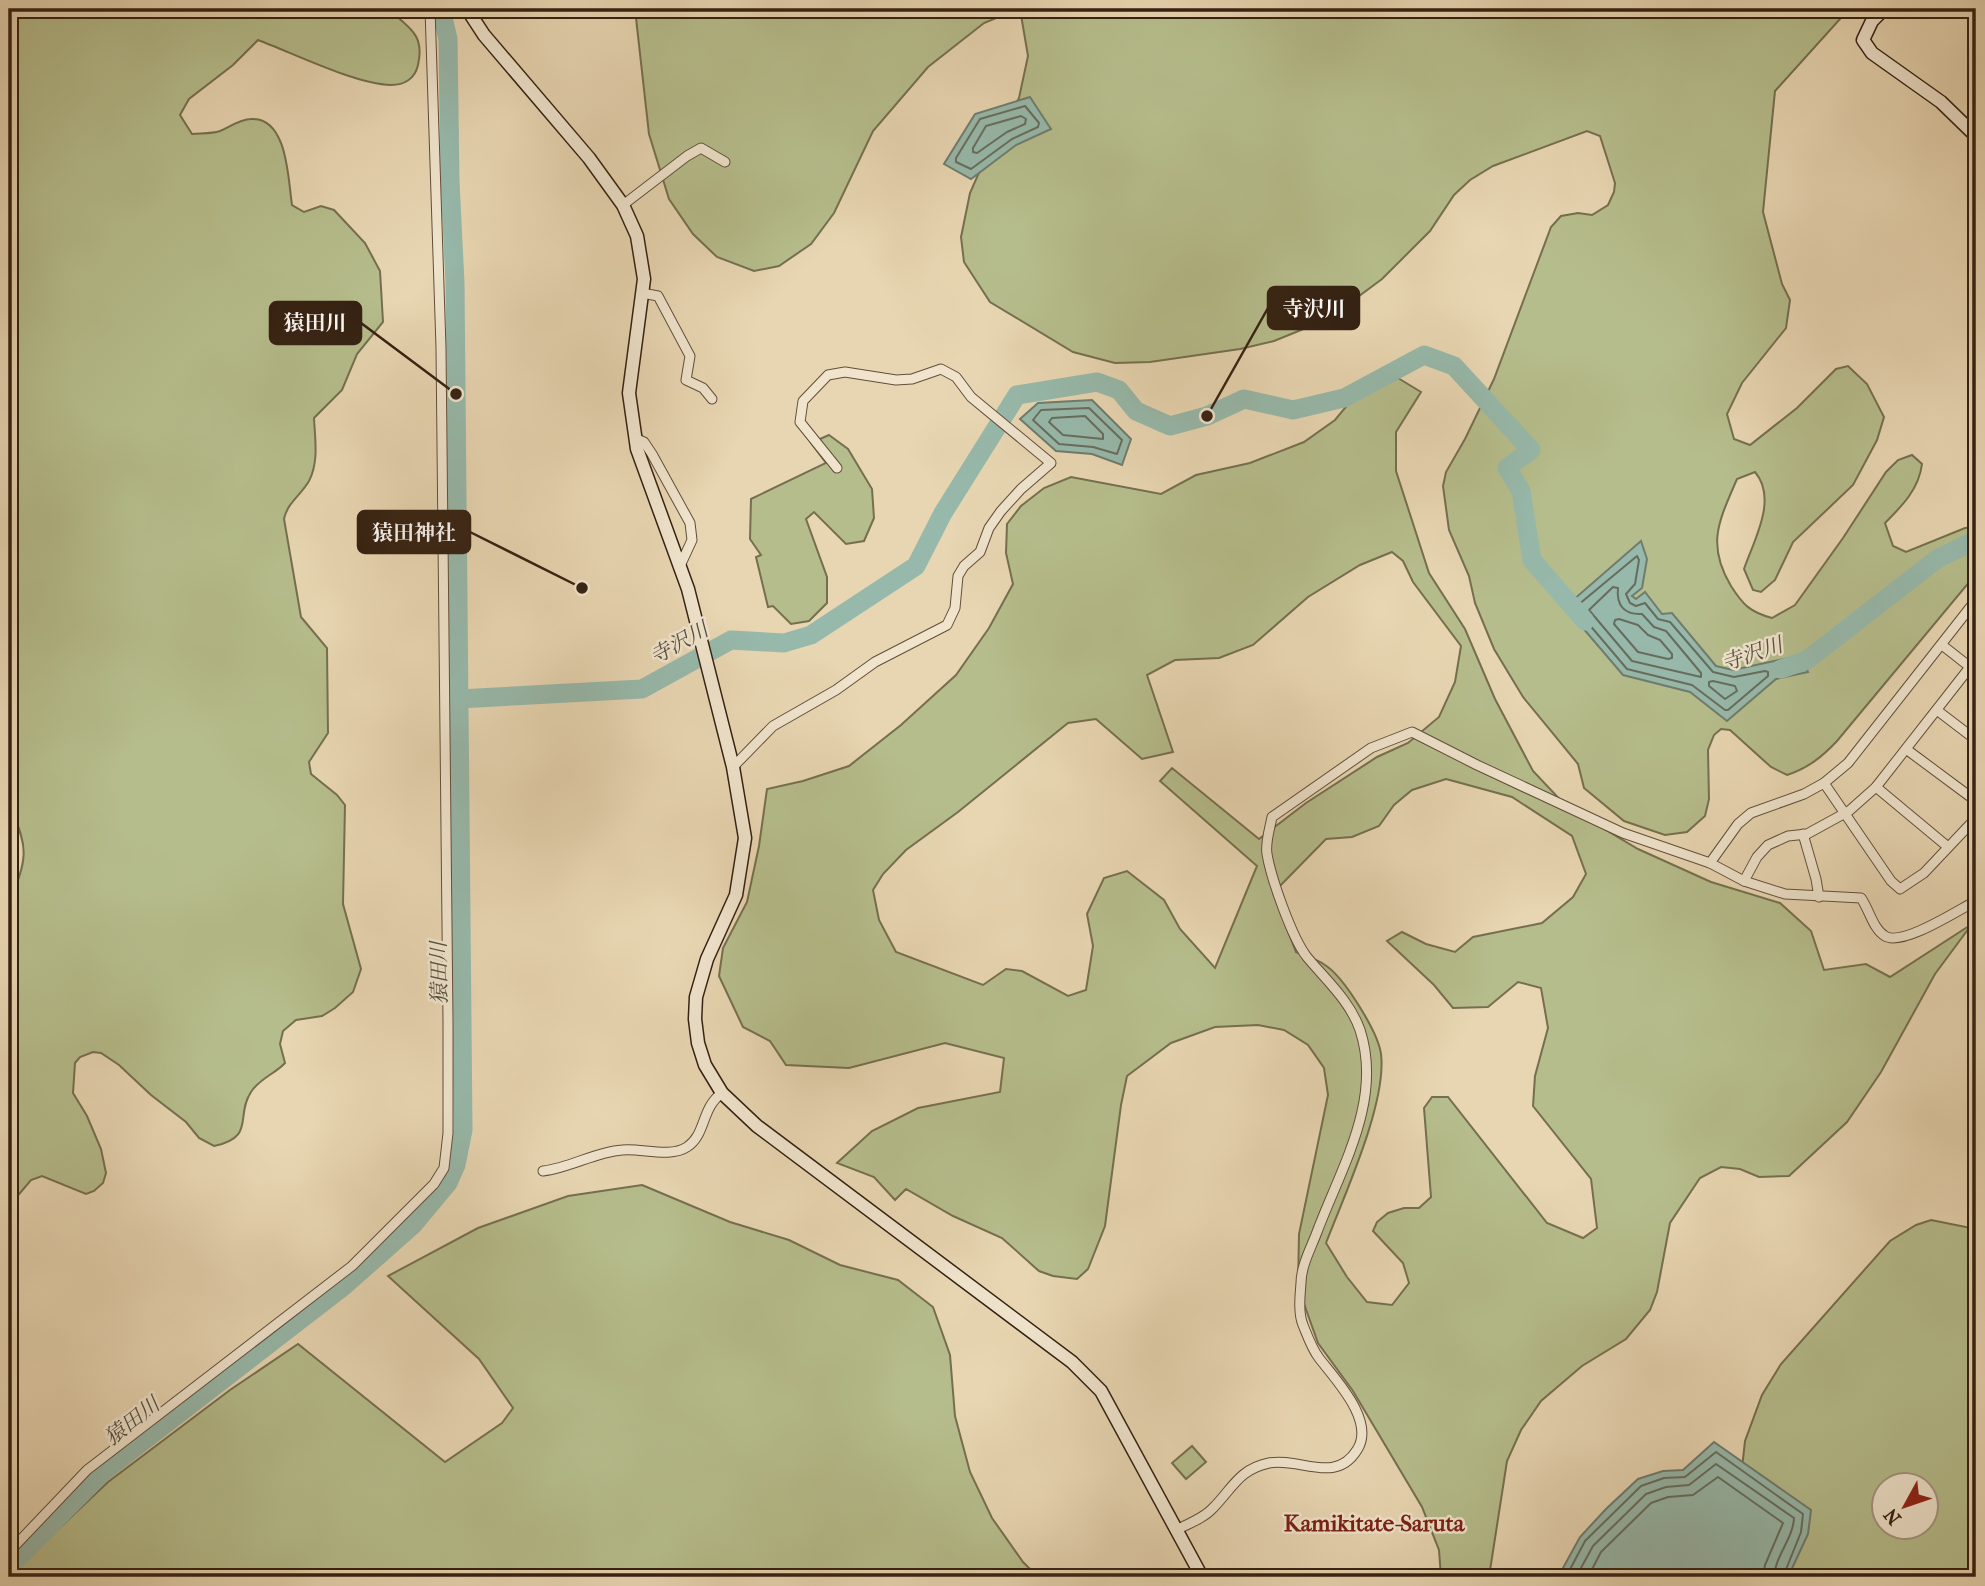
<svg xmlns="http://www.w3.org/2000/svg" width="1985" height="1586" font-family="'IM FELL French Canon','Noto Serif JP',serif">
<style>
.green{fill:#b6bd8c;stroke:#756f4f;stroke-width:2;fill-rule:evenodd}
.water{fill:#97b9ab;stroke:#6f7c6e;stroke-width:2}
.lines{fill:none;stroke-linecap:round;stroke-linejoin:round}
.shore{stroke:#666d5e;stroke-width:2}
.river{stroke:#97b9ab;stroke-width:19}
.street-casing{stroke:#614e3a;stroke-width:11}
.secondary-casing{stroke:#342112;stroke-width:15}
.street{stroke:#f0e4cd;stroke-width:9}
.secondary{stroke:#f0e4cd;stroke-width:12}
.labels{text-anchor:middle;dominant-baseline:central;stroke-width:5;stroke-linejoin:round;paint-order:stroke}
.water-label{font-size:21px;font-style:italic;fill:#524f40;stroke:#f0e4cd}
.quarter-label{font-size:23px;font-weight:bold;fill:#7a1f14;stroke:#f0e4cd}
.leader{fill:none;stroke:#342112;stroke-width:2.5}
.callout-dot{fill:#342112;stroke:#f0e4cd;stroke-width:2.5}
.callout{fill:#342112;stroke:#342112;stroke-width:2.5}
.callout-label{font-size:21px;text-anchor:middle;font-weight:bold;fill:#fff}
</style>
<rect width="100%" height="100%" fill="#e8d6b2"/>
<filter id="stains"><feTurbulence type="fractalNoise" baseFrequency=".00286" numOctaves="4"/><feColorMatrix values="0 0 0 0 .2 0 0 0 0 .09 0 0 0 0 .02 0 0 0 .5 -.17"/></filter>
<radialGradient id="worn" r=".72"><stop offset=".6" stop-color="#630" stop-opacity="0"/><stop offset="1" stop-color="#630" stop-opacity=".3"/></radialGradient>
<g class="green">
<path d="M 9,9 L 388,9 C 409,28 425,34 418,65 C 415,79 404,85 391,85 C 355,84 293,53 258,40 L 233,65 L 189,99 L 180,115 L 192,134 C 201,133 211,134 220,131 C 229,127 241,119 251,119 C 288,117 288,180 292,205 L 304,212 L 321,206 L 334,210 L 365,243 L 380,271 L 383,322 L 357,354 L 342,390 L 314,418 C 315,439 319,462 309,481 C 301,495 287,503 284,519 L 301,617 L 327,648 L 328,733 L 309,762 L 311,774 L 337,795 L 345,805 L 343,904 L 361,969 L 353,992 L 335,1008 L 322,1016 L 296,1020 L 283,1031 L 280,1044 L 285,1063 C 275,1074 260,1078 251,1092 C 235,1116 256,1137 214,1146 L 199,1138 L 186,1122 L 151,1095 L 119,1065 L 101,1053 L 93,1052 L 80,1057 L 75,1063 L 73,1093 L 87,1116 L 101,1149 L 106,1173 L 103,1183 L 94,1191 L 86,1194 L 42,1176 L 31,1180 L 9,1206 L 9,903 C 26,861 31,849 9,807 Z"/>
<path d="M 635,9 L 1018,9 L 984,23 L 928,67 L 873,131 L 834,213 L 811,244 L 779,266 L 754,271 L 717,257 L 693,234 L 669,199 L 649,134 Z"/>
<path d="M 1020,9 L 1849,9 L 1775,91 L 1763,212 L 1782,284 L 1790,300 L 1786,328 L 1742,383 L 1727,414 L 1734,439 L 1750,445 L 1797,408 L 1836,369 L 1848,366 L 1867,384 L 1884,417 L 1877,440 L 1853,485 L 1793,542 L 1775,580 L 1761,592 L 1753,590 L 1744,569 C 1754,540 1778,499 1755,472 L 1737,479 C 1719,521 1706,544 1731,586 C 1743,605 1750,612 1772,618 L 1795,605 L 1843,538 L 1886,472 L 1898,460 L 1912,455 L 1922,464 C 1919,489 1902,506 1885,523 L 1893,546 L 1906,552 L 1965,528 L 1976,527 L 1976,574 L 1837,741 C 1822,757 1808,768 1787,775 L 1771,767 L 1730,730 L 1721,729 L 1714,735 L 1708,750 L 1709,799 L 1705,816 L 1687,832 L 1665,835 L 1624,821 L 1584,788 L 1578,764 L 1523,697 L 1494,649 L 1475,603 L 1469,576 L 1449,530 L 1443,486 L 1446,472 L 1465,439 L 1494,379 L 1551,227 L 1561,216 L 1578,213 L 1592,215 L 1608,205 L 1614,192 L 1615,183 L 1600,136 L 1587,131 L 1493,166 L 1470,180 L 1454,195 L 1430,231 L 1382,279 L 1328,319 L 1274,341 L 1240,349 L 1150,362 L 1115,363 L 1073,352 L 990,302 L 964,262 L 961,237 L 970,193 L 991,145 L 1019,98 L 1028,56 Z"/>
<path d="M 1388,372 L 1421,392 L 1396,432 L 1396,471 L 1429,573 L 1465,629 L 1495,699 L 1533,771 L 1566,806 L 1638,849 L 1711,882 L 1780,903 L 1811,931 L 1824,970 L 1866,964 L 1890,977 L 1972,924 L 1935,974 L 1881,1072 L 1847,1122 L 1789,1176 L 1759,1177 L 1740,1169 L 1721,1167 L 1700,1178 L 1670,1223 L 1657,1292 L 1650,1310 L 1626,1339 L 1582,1366 L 1541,1401 L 1521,1430 L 1507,1461 L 1489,1577 L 1441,1577 L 1439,1550 L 1422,1507 L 1353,1391 L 1318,1343 L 1298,1287 L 1299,1234 L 1328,1095 L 1324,1068 L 1308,1045 L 1284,1030 L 1258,1025 L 1215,1027 L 1171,1043 L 1127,1076 L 1121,1105 L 1105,1226 L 1088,1269 L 1077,1279 L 1053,1276 L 1039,1271 L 1002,1238 L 953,1216 L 906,1189 L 895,1200 L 874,1177 L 837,1163 L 872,1131 L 918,1108 L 1000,1092 L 1004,1058 L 945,1043 L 849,1068 L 786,1065 L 770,1041 L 743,1027 L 719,976 L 723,948 L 747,902 L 759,846 L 767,789 L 803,781 L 849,766 L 901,725 L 956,675 L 989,628 L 1013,584 L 1006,553 L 1007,524 L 1021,506 L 1044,488 L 1071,477 L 1161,494 L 1196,475 L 1250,463 L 1304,442 L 1335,420 L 1364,385 ZM 1392,552 L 1403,561 L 1413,582 L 1461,646 L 1455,682 L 1439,717 L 1408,743 L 1377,757 L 1306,803 L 1259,839 L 1172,768 L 1160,781 L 1257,866 L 1215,968 L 1180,929 L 1164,900 L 1127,871 L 1104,878 L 1087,914 L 1093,946 L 1086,990 L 1068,996 L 1022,971 L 1006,969 L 983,985 L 896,952 L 879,920 L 873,890 L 883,874 L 906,850 L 958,812 L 1068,723 L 1096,719 L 1142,759 L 1173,752 L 1147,675 L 1175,660 L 1219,658 L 1253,645 L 1308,597 L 1360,565 ZM 1446,779 L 1512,797 L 1572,836 L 1586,874 L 1573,897 L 1542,923 L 1473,937 L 1455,952 L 1426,944 L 1402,932 L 1387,941 L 1434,985 L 1453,1008 L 1488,1007 L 1518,982 L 1541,988 L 1548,1028 L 1535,1076 L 1533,1106 L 1591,1179 L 1597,1228 L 1583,1238 L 1547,1223 L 1448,1097 L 1432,1097 L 1424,1108 L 1431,1197 L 1419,1208 L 1404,1208 L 1388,1213 L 1377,1222 L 1373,1231 L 1403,1263 L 1409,1283 L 1392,1305 L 1367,1302 L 1347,1277 L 1326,1243 C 1344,1196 1387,1103 1381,1054 C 1378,1032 1344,977 1325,965 C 1317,959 1305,956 1296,952 L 1273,893 L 1326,839 L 1352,837 L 1379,826 L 1394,805 L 1412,790 Z"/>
<path d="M 829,435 L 848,449 L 872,489 L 874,518 L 864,541 L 846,544 L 814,512 L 806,519 L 827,577 L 827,603 L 809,621 L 791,624 L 773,606 L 768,607 L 756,557 L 761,555 L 750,539 L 751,499 L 826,463 L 811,443 Z"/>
<path d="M 642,1185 L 730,1222 L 789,1240 L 840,1265 L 898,1280 L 933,1307 L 950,1355 L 955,1416 L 970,1472 L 992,1518 L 1023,1562 L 1038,1577 L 13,1577 L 14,1571 L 108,1482 L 230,1390 L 298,1344 L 445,1462 L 502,1423 L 513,1408 L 479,1359 L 388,1276 L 478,1228 L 568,1196 Z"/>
<path d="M 1931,1220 L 1976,1229 L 1976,1577 L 1718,1577 L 1737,1513 L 1745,1441 L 1762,1395 L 1781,1364 L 1890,1241 L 1916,1225 ZM 1884,1484 L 1926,1484 L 1926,1526 L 1884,1526 Z"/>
<path d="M 1192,1446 L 1206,1462 L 1186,1479 L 1172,1463 Z"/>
</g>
<g class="water">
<path d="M 1030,97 L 1051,129 L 1016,145 L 971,179 L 944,164 L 975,114 Z"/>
<path d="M 1092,400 L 1131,439 L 1122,465 L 1092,454 L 1056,451 L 1020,419 L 1038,403 Z"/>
<path d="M 1641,541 L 1647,559 L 1642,588 L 1632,596 L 1636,599 L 1645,592 L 1662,614 L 1672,613 L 1716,666 L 1733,670 L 1802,655 L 1808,672 L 1776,679 L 1727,721 L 1690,692 L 1623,675 L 1565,607 Z"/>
<path d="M 1714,1442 L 1811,1510 L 1808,1534 L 1788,1577 L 1558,1577 L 1580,1537 L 1606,1509 L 1638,1479 L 1663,1471 L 1683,1470 Z"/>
</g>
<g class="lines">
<g class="shore">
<path d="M 1025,106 L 1039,123 L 1038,127 L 1012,139 L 971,169 L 956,162 L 956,158 L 980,119 Z"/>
<path d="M 1021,116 L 1026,119 L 1025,124 L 1007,132 L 977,153 L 973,152 L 973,148 L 986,126 Z"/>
<path d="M 1089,408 L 1122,440 L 1117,454 L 1093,447 L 1059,444 L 1033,420 L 1041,410 Z"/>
<path d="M 1085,416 L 1103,434 L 1103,439 L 1063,435 L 1049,422 L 1052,418 Z"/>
<path d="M 1637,556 L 1639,560 L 1635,584 L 1626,594 L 1630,603 L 1636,606 L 1645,603 L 1658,619 L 1670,622 L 1713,672 L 1734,677 L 1765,671 L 1768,672 L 1768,676 L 1728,710 L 1725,710 L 1692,685 L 1627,669 L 1577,610 L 1578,605 Z"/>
<path d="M 1613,587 L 1618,588 C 1616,606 1625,615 1642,614 L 1654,627 L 1666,631 L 1701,673 L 1701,677 L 1632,661 L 1589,610 Z"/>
<path d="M 1619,619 L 1638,625 L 1648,635 L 1660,640 L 1672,654 L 1672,658 L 1668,659 L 1638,652 L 1614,624 L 1615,620 Z"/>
<path d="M 1713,681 L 1735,686 L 1737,691 L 1725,699 L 1709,686 L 1709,682 Z"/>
<path d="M 1566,1577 L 1585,1541 L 1641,1486 L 1664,1478 L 1685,1477 L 1716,1452 L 1803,1514 L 1801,1532 L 1783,1577"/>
<path d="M 1576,1577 L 1593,1546 L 1646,1494 L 1666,1487 L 1689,1485 L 1716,1464 L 1794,1518 C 1793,1539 1775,1556 1774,1577"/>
<path d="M 1588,1577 L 1601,1552 L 1651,1503 L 1668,1497 L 1693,1495 L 1718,1477 L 1783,1523 L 1765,1565 L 1763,1577"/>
</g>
<g class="river">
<path d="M 1781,669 L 1807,660 L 1937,559 L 1976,540"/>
<path d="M 459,699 L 642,689 L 731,640 L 784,643 L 811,635 L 916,566 L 943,513 L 1017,395 L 1097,382 L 1119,390 L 1136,411 L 1170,426 L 1207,416 L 1244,399 L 1293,410 L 1344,398 L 1424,355 L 1454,366 L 1531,450 L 1507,468 L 1521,491 L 1532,560 L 1585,621"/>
<path d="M 9,1567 L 102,1473 L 344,1286 L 413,1225 L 448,1183 L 456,1165 L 463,1130 L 455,283 L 450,181 L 448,39 L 441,9"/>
</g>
<g class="street-casing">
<g id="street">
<path d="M 623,205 L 687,156 L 701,148 L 725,162"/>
<path d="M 642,293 L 658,296 L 690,356 L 686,380 L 703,388 L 712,399"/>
<path d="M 635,438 L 644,442 L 652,454 L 690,523 L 692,540 L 680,566"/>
<path d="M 1942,645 L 1970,667 L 1976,659"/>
<path d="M 1938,711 L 1976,740"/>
<path d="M 1906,749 L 1976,801"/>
<path d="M 733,767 L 773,726 L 836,690 L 875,662 L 947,625 L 955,608 L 958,576 L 964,566 L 980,552 L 989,528 L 1001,511 L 1021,489 L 1051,463 L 971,397 L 956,377 L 941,369 L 912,379 L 896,380 L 845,372 L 828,375 L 803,401 L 800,422 L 837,468"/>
<path d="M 1824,783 L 1891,881 L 1900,889 L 1924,873 L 1976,818"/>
<path d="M 1876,787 L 1948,847"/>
<path d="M 1803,834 L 1816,879 L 1819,897"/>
<path d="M 1710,863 L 1738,824 L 1751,813 L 1804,794 L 1824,783 L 1848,763 L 1976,600"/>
<path d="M 1744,881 L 1757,857 L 1768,845 L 1788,836 L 1807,834 L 1849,811 L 1876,787 L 1970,667 L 1976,672"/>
<path d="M 543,1171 C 570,1168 595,1152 622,1150 C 642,1148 670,1158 687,1147 C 706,1135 701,1108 722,1093"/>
<path d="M 1176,1530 C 1188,1524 1204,1518 1213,1508 C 1232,1489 1239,1469 1269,1463 C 1300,1457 1335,1485 1357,1450 C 1376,1421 1335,1379 1319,1358 C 1312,1349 1307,1335 1303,1325 C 1298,1313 1300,1296 1301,1283 C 1301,1266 1311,1248 1317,1232 C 1341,1168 1383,1100 1360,1030 C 1350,1001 1326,980 1307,957 C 1292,938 1271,878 1267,854 C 1265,843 1270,828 1272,817 L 1371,748 L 1412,732 L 1477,765 L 1623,833 L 1710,863 L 1744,881 L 1785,894 L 1861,898 C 1869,909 1873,929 1885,936 C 1902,947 1958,910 1976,901"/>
<path d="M 9,1552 L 87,1470 L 352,1266 L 434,1184 L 444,1168 L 448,1133 L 448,1022 L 441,348 L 430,9"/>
</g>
</g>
<g class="secondary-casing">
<g id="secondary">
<path d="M 467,9 L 484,35 L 589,158 L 623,205 L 637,236 L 644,279 L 629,393 L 637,449 L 688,589 L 733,767 L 745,838 L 736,895 L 707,959 L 696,997 L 695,1019 L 698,1043 L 705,1065 L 722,1093 L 757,1126 L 1072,1362 L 1101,1391 L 1202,1577"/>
<path d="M 1884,9 L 1872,21 L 1863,40 L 1872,53 L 1941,102 L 1976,136"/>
</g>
</g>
<use href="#street" class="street"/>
<use href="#secondary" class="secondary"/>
</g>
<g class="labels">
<g class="water-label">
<text transform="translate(679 643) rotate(-29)">寺沢川</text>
<text transform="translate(1752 654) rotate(-19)">寺沢川</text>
<text transform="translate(439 973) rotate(-91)">猿田川</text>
<text transform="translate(132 1421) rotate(-38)">猿田川</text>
</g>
<g class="quarter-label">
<text x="1374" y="1523">Kamikitate-Saruta</text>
</g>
</g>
<path class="leader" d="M1207 416L1268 308M456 394L361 323M582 588L470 532"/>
<g class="callout-dot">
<circle cx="1207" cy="416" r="7"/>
<circle cx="456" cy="394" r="7"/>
<circle cx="582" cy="588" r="7"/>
</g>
<g class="callout">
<rect x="1268" y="287" width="91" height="42" rx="7"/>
<rect x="270" y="302" width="91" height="42" rx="7"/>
<rect x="358" y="511" width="112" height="42" rx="7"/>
</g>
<g class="callout-label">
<text x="1314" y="316">寺沢川</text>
<text x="315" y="330">猿田川</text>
<text x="414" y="540">猿田神社</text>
</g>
<rect width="1985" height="1586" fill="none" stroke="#e8d6b2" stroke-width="35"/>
<rect x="10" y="10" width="1964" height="1565" fill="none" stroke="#342112" stroke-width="3.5"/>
<rect x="18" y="18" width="1950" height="1551" fill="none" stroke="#342112" stroke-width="2"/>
<g transform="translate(1905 1506) rotate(230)"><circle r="33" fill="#f0e4cd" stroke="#a59682" stroke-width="2"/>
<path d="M0-5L12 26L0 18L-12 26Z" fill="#8f2418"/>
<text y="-10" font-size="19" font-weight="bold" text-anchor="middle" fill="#342112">N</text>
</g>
<rect width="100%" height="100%" filter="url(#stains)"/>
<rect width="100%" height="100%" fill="url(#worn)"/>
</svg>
